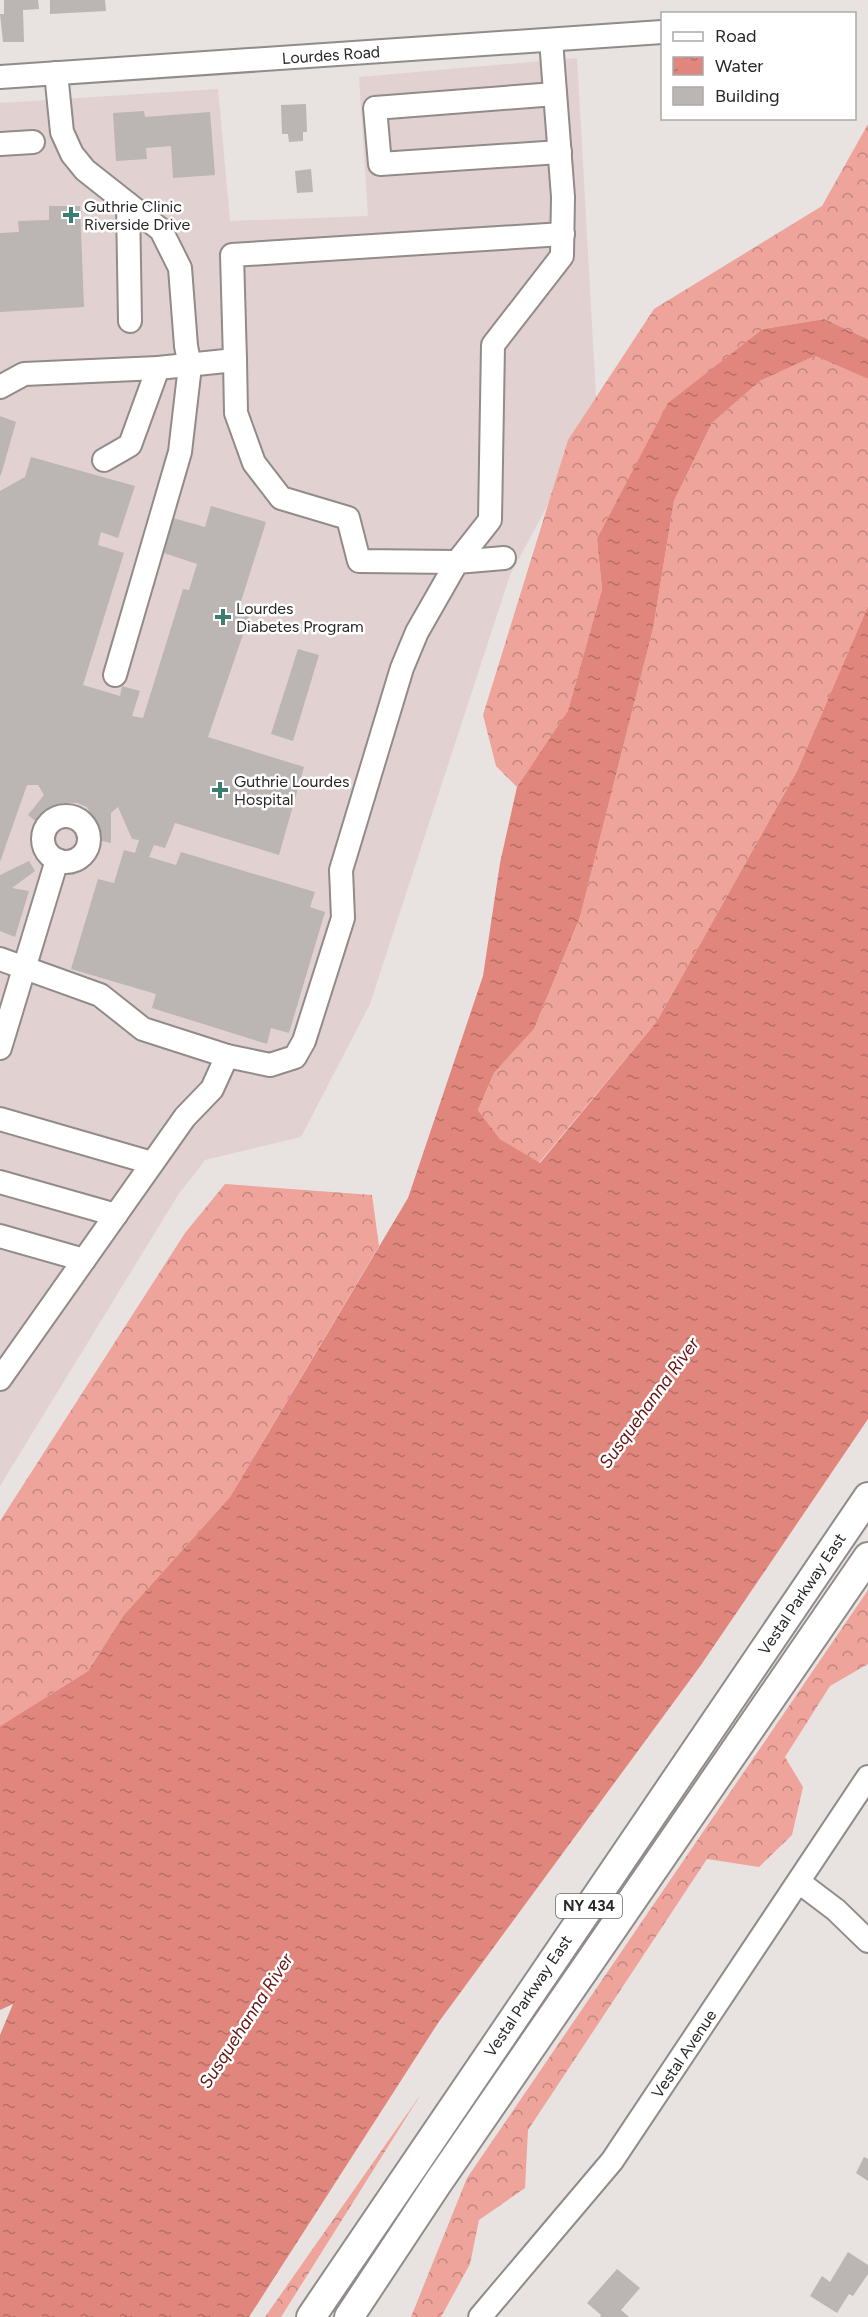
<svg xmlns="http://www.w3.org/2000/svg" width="868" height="2317" font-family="Figtree,sans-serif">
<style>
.built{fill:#e1d2d1}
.forest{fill:url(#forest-crowns)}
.water{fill:url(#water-ripples)}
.building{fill:#bbb5b4}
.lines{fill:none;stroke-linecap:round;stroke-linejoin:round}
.minor-casing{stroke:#918b8a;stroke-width:26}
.major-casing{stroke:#918b8a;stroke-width:32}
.minor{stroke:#fff;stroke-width:22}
.major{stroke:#fff;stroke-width:28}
.poi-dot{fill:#3b7e6f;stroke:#fff;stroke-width:2}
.labels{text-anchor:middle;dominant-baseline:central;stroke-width:5;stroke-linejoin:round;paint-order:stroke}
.shield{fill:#fff;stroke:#6a6868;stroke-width:1.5}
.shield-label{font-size:15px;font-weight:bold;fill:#2a2727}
.street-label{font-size:16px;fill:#2a2727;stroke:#fff}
.poi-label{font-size:16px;fill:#2a2727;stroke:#fff;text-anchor:start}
.water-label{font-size:18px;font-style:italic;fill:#661613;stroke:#fff}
</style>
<defs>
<pattern id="forest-crowns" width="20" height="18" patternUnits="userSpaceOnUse" patternTransform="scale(1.5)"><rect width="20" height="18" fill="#eea49b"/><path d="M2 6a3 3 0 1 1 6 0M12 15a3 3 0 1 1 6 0" fill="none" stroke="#c1867e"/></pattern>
<pattern id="water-ripples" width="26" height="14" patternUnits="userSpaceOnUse" patternTransform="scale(1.5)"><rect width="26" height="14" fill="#e0867c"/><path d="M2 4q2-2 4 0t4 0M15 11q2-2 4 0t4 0" fill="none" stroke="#b66e66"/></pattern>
</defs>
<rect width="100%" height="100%" fill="#e8e2e1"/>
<path class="built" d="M 577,58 L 597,414 L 510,575 L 370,1004 L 301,1137 L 205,1160 L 178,1195 L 0,1486 L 0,103 L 218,89 L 230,221 L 368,216 L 359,77 Z"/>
<g class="forest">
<path d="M 868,124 L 868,339 L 824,319 L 763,329 L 597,539 L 602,589 L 568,712 L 517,787 L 496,766 L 483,715 L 568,440 L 654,309 L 822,206 Z"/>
<path d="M 815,356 L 868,379 L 868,606 L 797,771 L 657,1021 L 539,1163 L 500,1139 L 478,1110 L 494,1073 L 534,1029 L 580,917 L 653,629 L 674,501 L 712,423 L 760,381 Z"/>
<path d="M 225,1184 L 372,1195 L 379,1246 L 230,1497 L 123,1616 L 88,1671 L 0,1726 L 0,1521 L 185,1233 Z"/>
<path d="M 868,1590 L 868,1664 L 830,1686 L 785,1757 L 803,1787 L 792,1835 L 759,1867 L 707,1859 L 528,2130 L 525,2188 L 479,2220 L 470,2264 L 441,2317 L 411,2317 L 467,2178 Z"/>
<path d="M 421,2094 L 281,2317 L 265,2317 Z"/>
</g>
<path class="water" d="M 824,319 L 868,339 L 868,379 L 815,356 L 760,381 L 712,423 L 674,501 L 653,629 L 580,917 L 534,1029 L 494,1073 L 478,1110 L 500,1139 L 540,1163 L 657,1021 L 797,771 L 868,606 L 868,1419 L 701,1665 L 438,2023 L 249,2317 L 0,2317 L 0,2035 L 13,2004 L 0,2010 L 0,1726 L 88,1671 L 123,1616 L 230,1497 L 408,1198 L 483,976 L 500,863 L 517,787 L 568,711 L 602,589 L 597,539 L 668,403 L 763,329 Z"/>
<g class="building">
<path d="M 4,0 L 38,0 L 39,9 L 23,10 L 24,42 L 3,42 L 0,14 L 4,14 Z"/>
<path d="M 50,0 L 105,0 L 106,11 L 50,14 Z"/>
<path d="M 306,104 L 307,132 L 303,132 L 303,141 L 289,142 L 288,134 L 282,134 L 281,105 Z"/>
<path d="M 144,111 L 145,117 L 210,112 L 215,175 L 173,178 L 171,146 L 146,148 L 147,159 L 116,161 L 113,113 Z"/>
<path d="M 311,169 L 313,192 L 297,193 L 295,171 Z"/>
<path d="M 49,206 L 80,206 L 84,307 L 0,312 L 0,233 L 19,232 L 18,221 L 49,220 Z"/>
<path d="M 0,416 L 16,422 L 1,475 L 0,475 Z"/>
<path d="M 31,457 L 135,486 L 118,538 L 101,532 L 98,545 L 124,553 L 83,685 L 120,696 L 122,686 L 140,691 L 132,716 L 143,718 L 183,589 L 189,590 L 197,564 L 164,553 L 173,518 L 205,527 L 211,506 L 266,522 L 239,608 L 251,611 L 208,737 L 304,767 L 279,855 L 175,823 L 165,848 L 154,845 L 149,857 L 176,865 L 181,852 L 315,892 L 310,907 L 325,912 L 289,1033 L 271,1028 L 267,1044 L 152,1008 L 156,994 L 71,969 L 98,879 L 114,883 L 124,850 L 135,853 L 139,840 L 132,839 L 118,807 L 111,813 L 111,843 L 94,839 L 94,823 L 87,807 L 77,803 L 63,803 L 51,810 L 39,824 L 28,815 L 44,795 L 38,785 L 27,785 L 0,862 L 0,491 L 25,477 Z"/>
<path d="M 298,649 L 319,655 L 293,741 L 271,734 Z"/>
<path d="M 29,861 L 35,871 L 12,888 L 29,891 L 15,937 L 0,931 L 0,875 Z"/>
<path d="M 864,2157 L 868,2159 L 868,2181 L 856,2173 Z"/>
<path d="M 848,2252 L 868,2265 L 868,2274 L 853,2296 L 849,2294 L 837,2313 L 810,2296 L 822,2276 L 830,2282 Z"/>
<path d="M 617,2269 L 640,2288 L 621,2310 L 629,2317 L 600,2317 L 601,2315 L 587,2303 Z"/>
</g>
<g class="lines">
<g class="minor-casing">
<g id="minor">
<path d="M 56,73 L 62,132 L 72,154 L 85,170 L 161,230 L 180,268 L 186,346 L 190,366 L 180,452 L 115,675"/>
<path d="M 0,77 L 662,32"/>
<path d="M 555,94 L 375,108 L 380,164 L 560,152"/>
<path d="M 0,144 L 33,142"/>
<path d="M 128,204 L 130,321"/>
<path d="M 235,360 L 232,255 L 563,234"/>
<path d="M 0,387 L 24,374 L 158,368 L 235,360 L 236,413 L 254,463 L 281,498 L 348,518 L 359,561 L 457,562 L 490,520 L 493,345 L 562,256 L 563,197 L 551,40"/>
<path d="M 104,460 L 130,445 L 158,368"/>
<circle cx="66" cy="839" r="23"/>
<path d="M 0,959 L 100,995 L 143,1029 L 227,1056 L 270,1065 L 295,1057 L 304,1041 L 343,918 L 341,870 L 402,668 L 417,632 L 457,562 L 504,558"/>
<path d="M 0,1048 L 57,860"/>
<path d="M 0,1119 L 152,1163"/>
<path d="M 0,1182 L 116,1215"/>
<path d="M 0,1236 L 84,1260"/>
<path d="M 0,1379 L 185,1117 L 212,1089 L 227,1056"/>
<path d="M 799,1882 L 836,1910 L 868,1941"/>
<path d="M 480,2317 L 612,2161 L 868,1777"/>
</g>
</g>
<g class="major-casing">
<g id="major">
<path d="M 311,2317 L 868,1497"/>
<path d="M 349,2317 L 437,2184 L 868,1557"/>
</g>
</g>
<use href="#minor" class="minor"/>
<use href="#major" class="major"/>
</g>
<g class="poi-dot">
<path d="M68 206h6v6h6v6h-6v6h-6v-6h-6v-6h6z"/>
<path d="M220 608h6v6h6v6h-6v6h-6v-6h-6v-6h6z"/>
<path d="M217 781h6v6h6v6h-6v6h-6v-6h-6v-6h6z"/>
</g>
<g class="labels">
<rect class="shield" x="556" y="1894" width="66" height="24" rx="4.5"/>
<g class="shield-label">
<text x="589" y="1906">NY 434</text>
</g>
<g class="street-label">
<text transform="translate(331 55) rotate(-4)">Lourdes Road</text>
<text transform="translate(802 1594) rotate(-56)">Vestal Parkway East</text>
<text transform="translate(528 1996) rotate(-56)">Vestal Parkway East</text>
<text transform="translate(684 2054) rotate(-56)">Vestal Avenue</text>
</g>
<g class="poi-label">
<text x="84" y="206">Guthrie Clinic<tspan x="84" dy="18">Riverside Drive</tspan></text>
<text x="236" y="608">Lourdes<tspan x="236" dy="18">Diabetes Program</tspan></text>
<text x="234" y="781">Guthrie Lourdes<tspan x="234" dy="18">Hospital</tspan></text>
</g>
<g class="water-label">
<text transform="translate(649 1403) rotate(-54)">Susquehanna River</text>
<text transform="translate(246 2021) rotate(-57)">Susquehanna River</text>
</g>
</g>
<rect x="661" y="12" width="195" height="108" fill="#ffffff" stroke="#aaa9a9" stroke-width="1.5"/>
<rect x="673" y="32" width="30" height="9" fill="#ffffff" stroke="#aaa9a9" stroke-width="1.5"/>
<text x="715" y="42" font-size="18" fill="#2a2727">Road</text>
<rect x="673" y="57" width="30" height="18" fill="url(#water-ripples)" stroke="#aaa9a9" stroke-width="1.5"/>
<text x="715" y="72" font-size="18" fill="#2a2727">Water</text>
<rect x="673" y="87" width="30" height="18" fill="#bbb5b4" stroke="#aaa9a9" stroke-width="1.5"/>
<text x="715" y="102" font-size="18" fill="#2a2727">Building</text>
</svg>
